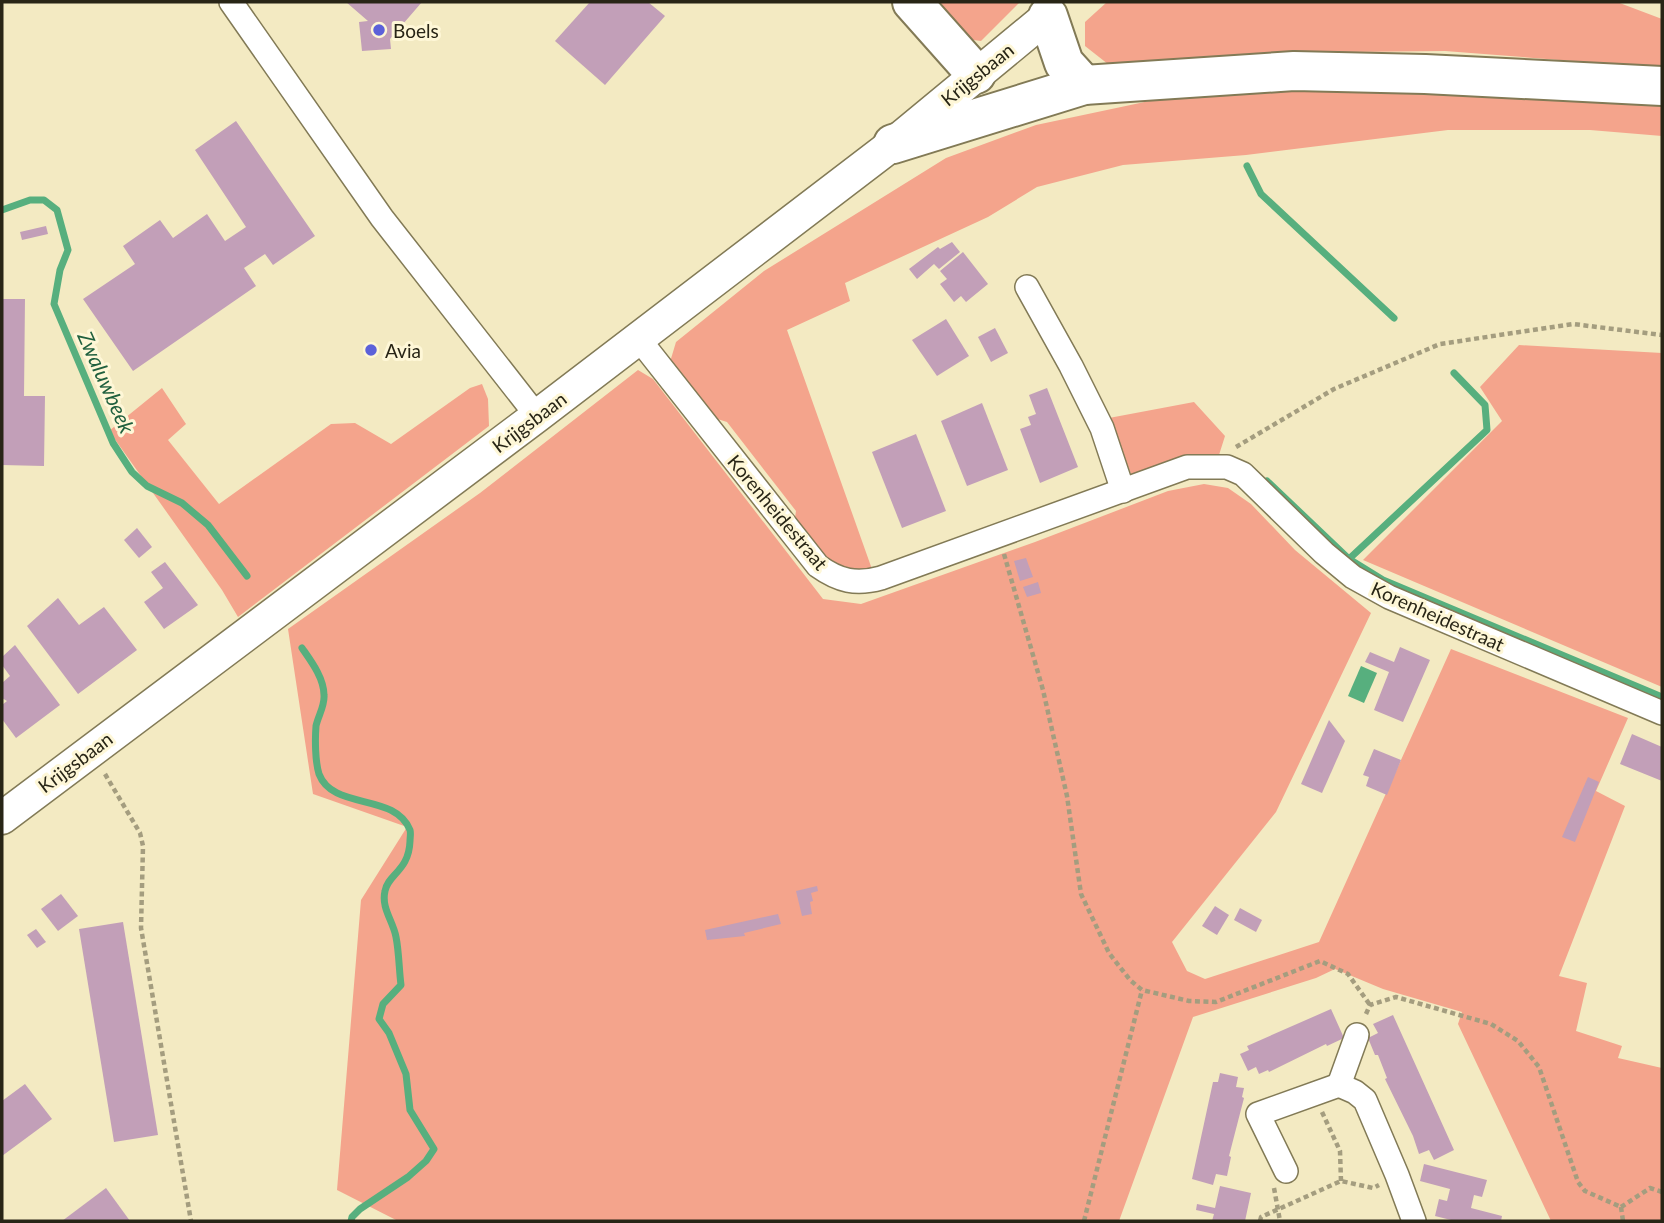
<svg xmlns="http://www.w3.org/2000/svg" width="1664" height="1223" font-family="Lato,sans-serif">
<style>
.green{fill:#f4a48c}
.water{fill:#57af7e}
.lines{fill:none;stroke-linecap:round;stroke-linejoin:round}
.stream{stroke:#57af7e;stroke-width:7}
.building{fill:#c29fb8}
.street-casing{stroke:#827a56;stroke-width:26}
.secondary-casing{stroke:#827a56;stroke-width:35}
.highway-casing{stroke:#827a56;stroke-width:42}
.path{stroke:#a49d7f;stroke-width:4.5;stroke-dasharray:5 3.5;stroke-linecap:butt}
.street{stroke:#fff;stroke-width:23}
.secondary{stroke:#fff;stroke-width:32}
.highway{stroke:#fff;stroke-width:38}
.poi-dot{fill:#5c61d9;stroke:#fef7d7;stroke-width:2.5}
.labels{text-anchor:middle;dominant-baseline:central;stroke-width:6;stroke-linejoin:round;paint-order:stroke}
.poi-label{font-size:19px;fill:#282516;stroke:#fef7d7;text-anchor:start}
.street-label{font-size:19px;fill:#282516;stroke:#fef7d7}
.water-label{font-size:21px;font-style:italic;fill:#20603e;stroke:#fef7d7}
</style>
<rect width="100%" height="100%" fill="#f3eac2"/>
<g class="green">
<path d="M 922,2 L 1020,2 L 981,41 L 959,38 Z"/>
<path d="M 1107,2 L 1617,2 L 1662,19 L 1662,68 L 1445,51 L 1256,53 L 1113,68 L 1085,46 L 1085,22 Z"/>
<path d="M 1419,86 L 1662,102 L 1662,136 L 1590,130 L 1448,130 L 1246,155 L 1123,165 L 1037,187 L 988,217 L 845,283 L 850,301 L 787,330 L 873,572 L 862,574 L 821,562 L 794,524 L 796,511 L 727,422 L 711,417 L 670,362 L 676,342 L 764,271 L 946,158 L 1036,125 L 1173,96 Z"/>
<path d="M 1519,345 L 1662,353 L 1662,687 L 1363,560 L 1502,421 L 1480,387 Z"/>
<path d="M 638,370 L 653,379 L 823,599 L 861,604 L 1035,542 L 1168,491 L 1204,484 L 1228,488 L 1251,504 L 1295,550 L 1371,613 L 1276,812 L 1172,942 L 1187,971 L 1205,979 L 1319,942 L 1451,649 L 1628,718 L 1596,791 L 1625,806 L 1559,976 L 1587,983 L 1576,1031 L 1622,1046 L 1618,1058 L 1662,1068 L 1662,1221 L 1551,1221 L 1458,1024 L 1462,1012 L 1383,989 L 1335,969 L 1316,978 L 1193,1017 L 1119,1221 L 398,1221 L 337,1190 L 361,900 L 407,827 L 313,794 L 288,629 L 480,493 Z"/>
<path d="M 482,384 L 488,399 L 489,426 L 238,617 L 222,590 L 109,431 L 162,388 L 186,424 L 168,440 L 219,504 L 331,424 L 355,423 L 391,444 L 470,388 Z"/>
<path d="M 1194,402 L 1225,436 L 1219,455 L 1197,457 L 1131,474 L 1109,418 Z"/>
</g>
<path class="water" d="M 1361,666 L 1377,673 L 1364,703 L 1348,696 Z"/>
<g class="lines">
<g class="stream">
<path d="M 1247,166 L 1261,194 L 1394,318"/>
<path d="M 2,210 L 30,200 L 44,200 L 57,210 L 68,250 L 60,270 L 54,304 L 113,443 L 132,472 L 147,486 L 182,503 L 208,525 L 247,576"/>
<path d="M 1267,481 L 1349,559 L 1383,580 L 1662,697"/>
<path d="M 1349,559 L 1487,430 L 1485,405 L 1454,373"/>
<path d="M 302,648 C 311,661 324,678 324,695 C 325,706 318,716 316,726 C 315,739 315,761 319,774 C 333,811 395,792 410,830 C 411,833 410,838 410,841 C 409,871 388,874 385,891 C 381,908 393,921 396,937 C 399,952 399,969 401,985 L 383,1004 L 379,1019 L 389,1033 L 406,1074 L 410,1110 L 434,1149 L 426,1161 L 408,1177 L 360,1209 L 352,1217 L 351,1221"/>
</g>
</g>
<g class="building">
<path d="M 346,2 L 422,2 L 390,39 L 391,49 L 362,51 L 359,22 L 368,21 Z"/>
<path d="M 590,2 L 648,2 L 665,16 L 605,85 L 555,41 Z"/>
<path d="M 236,121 L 315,236 L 273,265 L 265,254 L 244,268 L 256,286 L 133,371 L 83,299 L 135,264 L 123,246 L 160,220 L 173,238 L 207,214 L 225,241 L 246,227 L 195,150 Z"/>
<path d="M 46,226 L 48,234 L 22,240 L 20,232 Z"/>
<path d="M 952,242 L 960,252 L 939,269 L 934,264 L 917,279 L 909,269 L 938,247 L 940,249 Z"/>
<path d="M 963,252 L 988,284 L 966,302 L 961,296 L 954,302 L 940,284 L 947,279 L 940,271 Z"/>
<path d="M 2,299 L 25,299 L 24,396 L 45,396 L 44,466 L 2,465 Z"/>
<path d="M 946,319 L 969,356 L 937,376 L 912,340 Z"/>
<path d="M 995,328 L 1008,353 L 991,362 L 978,337 Z"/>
<path d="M 1047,388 L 1078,467 L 1040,483 L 1020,429 L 1031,425 L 1028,417 L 1036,414 L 1029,395 Z"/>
<path d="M 982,403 L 1008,470 L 967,486 L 941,421 Z"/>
<path d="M 916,434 L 946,511 L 902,528 L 872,452 Z"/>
<path d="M 137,528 L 152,547 L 139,558 L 124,540 Z"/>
<path d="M 1026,558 L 1033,577 L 1020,581 L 1014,561 Z"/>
<path d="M 165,562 L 198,605 L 164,629 L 144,602 L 163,588 L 151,572 Z"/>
<path d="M 1038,582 L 1041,593 L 1027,597 L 1023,587 Z"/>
<path d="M 58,598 L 79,625 L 104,607 L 137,650 L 78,694 L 27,626 Z"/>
<path d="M 15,645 L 60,705 L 16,738 L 2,719 L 2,705 L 7,701 L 2,698 L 2,683 L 10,676 L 2,665 L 2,657 Z"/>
<path d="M 1400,647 L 1430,660 L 1403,722 L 1374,710 L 1389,672 L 1365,662 L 1370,652 L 1394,662 Z"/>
<path d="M 1329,720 L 1345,741 L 1322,793 L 1301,784 Z"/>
<path d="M 1632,734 L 1662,747 L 1662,781 L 1620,764 Z"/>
<path d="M 1374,749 L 1401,760 L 1387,795 L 1366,786 L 1369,777 L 1363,775 Z"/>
<path d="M 1588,777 L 1599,782 L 1575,842 L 1562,837 Z"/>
<path d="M 817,886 L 818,891 L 811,893 L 813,901 L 810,902 L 812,914 L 802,916 L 796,891 Z"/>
<path d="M 61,894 L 78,916 L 58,931 L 41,909 Z"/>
<path d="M 1215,906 L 1229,915 L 1217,935 L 1202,926 Z"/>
<path d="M 1240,908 L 1262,920 L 1256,932 L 1234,920 Z"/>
<path d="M 778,914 L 781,924 L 744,933 L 745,936 L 707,940 L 705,930 Z"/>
<path d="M 123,922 L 158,1135 L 114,1142 L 79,929 Z"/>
<path d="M 36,929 L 46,942 L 37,948 L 27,935 Z"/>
<path d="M 1331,1009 L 1344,1038 L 1327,1046 L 1326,1044 L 1269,1072 L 1268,1070 L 1259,1074 L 1256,1067 L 1248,1071 L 1240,1054 L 1249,1050 L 1247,1046 Z"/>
<path d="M 1393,1015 L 1454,1150 L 1434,1160 L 1429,1150 L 1419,1154 L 1413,1136 L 1385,1079 L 1387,1078 L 1378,1055 L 1375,1055 L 1368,1038 L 1378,1033 L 1373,1024 Z"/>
<path d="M 1220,1073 L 1238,1077 L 1236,1087 L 1244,1088 L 1242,1097 L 1244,1098 L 1229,1156 L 1231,1157 L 1227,1176 L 1216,1174 L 1213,1185 L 1192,1179 L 1213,1082 L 1218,1082 Z"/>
<path d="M 25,1084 L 52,1119 L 2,1156 L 2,1101 Z"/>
<path d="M 1424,1164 L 1487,1180 L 1482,1197 L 1474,1195 L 1471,1208 L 1502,1216 L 1501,1221 L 1455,1221 L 1435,1216 L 1439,1199 L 1447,1201 L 1450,1189 L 1420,1181 Z"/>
<path d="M 1220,1186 L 1251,1193 L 1245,1221 L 1212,1221 L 1214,1214 L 1196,1210 L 1197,1204 L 1215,1208 Z"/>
<path d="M 106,1188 L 130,1221 L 62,1221 Z"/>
</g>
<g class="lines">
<g class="street-casing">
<g id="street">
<path d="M 231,2 L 382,218 L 537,416"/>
<path d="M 1027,287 L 1071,366 L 1102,428 L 1123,491"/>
<path d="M 638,338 L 818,566 C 839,581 856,585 881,578 L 1187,467 L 1227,467 L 1243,474 L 1324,553 L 1353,577 L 1389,597 L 1662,713"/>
<path d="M 1339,1085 L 1357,1035"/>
<path d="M 1286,1171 L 1258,1114 L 1339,1085 L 1355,1092 L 1365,1100 L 1397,1175 L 1414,1221"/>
</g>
</g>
<g class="secondary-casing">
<path id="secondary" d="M 2,818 L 537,416 L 893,144 L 1048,16"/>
</g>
<g class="highway-casing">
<g id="highway">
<path d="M 912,2 L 976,74"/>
<path d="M 1048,16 L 1064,63 L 1084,85"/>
<path d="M 893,144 L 1084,85 L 1294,71 L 1425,74 L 1662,86"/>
</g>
</g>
<g class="path">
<path d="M 1236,447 L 1334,389 L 1440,344 L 1573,324 L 1662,335"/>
<path d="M 1004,554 L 1043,690 L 1067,796 L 1081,894 L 1109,953 L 1130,980 L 1142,990 L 1189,1001 L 1216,1002 L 1320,961 L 1348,974 L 1370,1005"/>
<path d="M 105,774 L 140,833 L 143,846 L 141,928 L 191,1221"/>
<path d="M 1366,1014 L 1370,1005 L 1396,997 L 1491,1024 L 1518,1041 L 1539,1067 L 1578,1182 L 1585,1191 L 1621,1207"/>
<path d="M 1322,1112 L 1340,1151 L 1341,1181"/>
<path d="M 1274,1188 L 1280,1221"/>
<path d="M 1621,1207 L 1650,1188 L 1662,1192"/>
<path d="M 1621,1207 L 1623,1221"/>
<path d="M 1084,1221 L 1142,990"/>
<path d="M 1260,1221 L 1261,1217 L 1341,1181 L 1373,1188 L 1379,1185"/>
</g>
<use href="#street" class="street"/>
<use href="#secondary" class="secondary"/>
<use href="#highway" class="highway"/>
</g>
<g class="poi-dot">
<circle cx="379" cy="30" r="7"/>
<circle cx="371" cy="350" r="7"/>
</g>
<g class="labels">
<g class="poi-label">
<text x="393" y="30">Boels</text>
<text x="385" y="350">Avia</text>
</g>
<g class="street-label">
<text transform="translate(977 74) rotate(-39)">Krijgsbaan</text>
<text transform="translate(529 422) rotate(-37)">Krijgsbaan</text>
<text transform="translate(778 512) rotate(50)">Korenheidestraat</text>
<text transform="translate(1438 616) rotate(24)">Korenheidestraat</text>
<text transform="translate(75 762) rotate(-37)">Krijgsbaan</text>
</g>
<g class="water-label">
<text transform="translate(107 382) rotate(66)">Zwaluwbeek</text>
</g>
</g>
<rect width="1664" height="1223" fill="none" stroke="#282516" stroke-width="7"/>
</svg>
